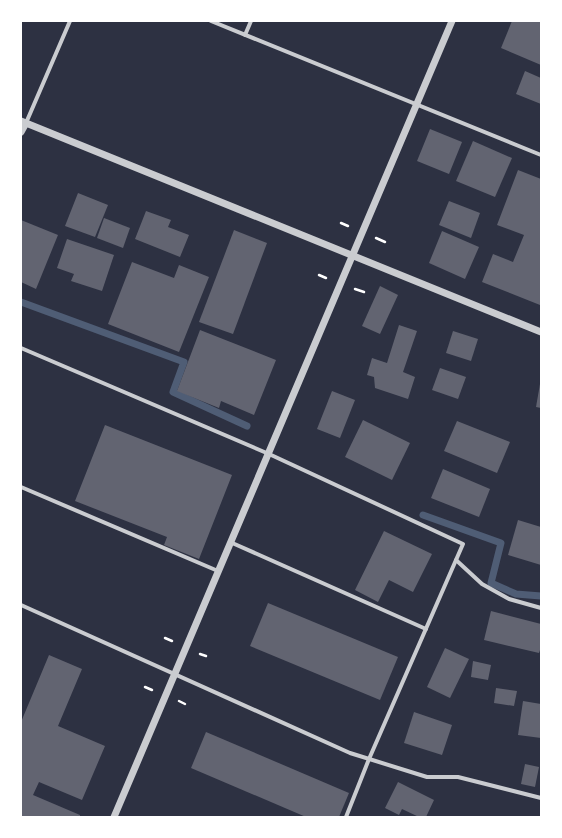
<svg xmlns="http://www.w3.org/2000/svg" width="562" height="838" font-family="'Alegreya Sans',sans-serif">
<style>
.lines{fill:none;stroke-linecap:round;stroke-linejoin:round}
.stream{stroke:#4f5d75;stroke-width:7}
.building{fill:#626471}
.path{stroke:#fff;stroke-width:2.5}
.minor{stroke:#caccd0;stroke-width:4}
.tertiary{stroke:#caccd0;stroke-width:7}
</style>
<rect width="100%" height="100%" fill="#2d3142"/>
<g class="lines">
<g class="stream">
<path d="M 21,302 L 184,362 L 173,392 L 247,426"/>
<path d="M 423,515 L 501,543 L 491,583 L 516,594 L 541,596"/>
</g>
</g>
<g class="building">
<path d="M 512,21 L 541,22 L 541,65 L 501,48 Z"/>
<path d="M 525,71 L 541,78 L 541,104 L 516,94 Z"/>
<path d="M 430,129 L 462,142 L 449,174 L 417,161 Z"/>
<path d="M 473,141 L 512,158 L 495,197 L 456,181 Z"/>
<path d="M 518,170 L 541,179 L 541,301 L 540,305 L 482,282 L 493,254 L 513,262 L 524,235 L 497,225 Z"/>
<path d="M 78,193 L 108,205 L 95,237 L 65,226 Z"/>
<path d="M 449,201 L 480,213 L 471,238 L 439,225 Z"/>
<path d="M 146,211 L 171,220 L 168,227 L 189,235 L 180,257 L 135,239 Z"/>
<path d="M 104,218 L 130,228 L 123,248 L 97,238 Z"/>
<path d="M 21,220 L 58,235 L 36,289 L 21,282 Z"/>
<path d="M 234,230 L 267,243 L 233,334 L 199,322 Z"/>
<path d="M 442,231 L 479,247 L 465,279 L 429,263 Z"/>
<path d="M 67,239 L 114,255 L 102,291 L 71,281 L 74,274 L 57,268 Z"/>
<path d="M 132,262 L 174,278 L 179,265 L 209,277 L 179,352 L 108,324 Z"/>
<path d="M 380,286 L 398,295 L 380,334 L 362,326 Z"/>
<path d="M 399,325 L 417,331 L 403,372 L 415,377 L 408,399 L 375,388 L 374,377 L 367,375 L 372,358 L 387,363 Z"/>
<path d="M 200,330 L 276,360 L 254,415 L 221,401 L 219,408 L 177,391 Z"/>
<path d="M 453,331 L 478,339 L 471,361 L 446,353 Z"/>
<path d="M 440,368 L 466,377 L 458,399 L 432,390 Z"/>
<path d="M 540,384 L 541,384 L 541,408 L 536,407 Z"/>
<path d="M 332,391 L 355,400 L 340,438 L 317,429 Z"/>
<path d="M 363,420 L 410,443 L 392,480 L 345,457 Z"/>
<path d="M 457,421 L 510,442 L 497,473 L 444,451 Z"/>
<path d="M 105,425 L 232,475 L 199,559 L 164,545 L 167,537 L 75,501 Z"/>
<path d="M 443,469 L 490,489 L 479,517 L 431,498 Z"/>
<path d="M 518,520 L 541,527 L 541,565 L 508,555 Z"/>
<path d="M 384,531 L 432,554 L 413,592 L 389,580 L 378,602 L 355,590 Z"/>
<path d="M 268,603 L 398,657 L 380,700 L 250,646 Z"/>
<path d="M 491,611 L 541,624 L 541,647 L 539,653 L 484,640 Z"/>
<path d="M 445,648 L 469,659 L 450,698 L 427,687 Z"/>
<path d="M 49,655 L 82,669 L 58,726 L 105,746 L 82,800 L 39,782 L 33,795 L 80,815 L 80,817 L 21,817 L 21,722 Z"/>
<path d="M 473,661 L 491,665 L 488,680 L 471,677 Z"/>
<path d="M 496,688 L 517,691 L 514,706 L 494,703 Z"/>
<path d="M 523,701 L 541,704 L 541,738 L 518,735 Z"/>
<path d="M 414,712 L 452,725 L 442,755 L 404,743 Z"/>
<path d="M 206,732 L 349,793 L 339,817 L 306,817 L 191,768 Z"/>
<path d="M 525,764 L 539,767 L 535,787 L 521,784 Z"/>
<path d="M 398,782 L 434,800 L 426,817 L 419,817 L 402,809 L 399,815 L 385,808 Z"/>
</g>
<g class="lines">
<g class="path">
<path d="M 341,223 L 348,226"/>
<path d="M 376,238 L 385,242"/>
<path d="M 319,275 L 326,278"/>
<path d="M 355,289 L 364,292"/>
<path d="M 165,638 L 172,641"/>
<path d="M 200,654 L 206,656"/>
<path d="M 145,687 L 152,690"/>
<path d="M 179,701 L 185,704"/>
</g>
<g class="minor">
<path d="M 211,21 L 541,155"/>
<path d="M 245,35 L 251,21"/>
<path d="M 26,123 L 70,21"/>
<path d="M 21,348 L 269,454 L 463,544 L 369,759 L 346,817"/>
<path d="M 21,487 L 218,571"/>
<path d="M 230,542 L 426,629"/>
<path d="M 456,560 L 482,584 L 509,599 L 541,608"/>
<path d="M 21,605 L 350,753 L 427,777 L 458,777 L 541,798"/>
</g>
<g class="tertiary">
<path d="M 21,121 L 541,332"/>
<path d="M 21,132 L 26,123"/>
<path d="M 114,817 L 452,21"/>
</g>
</g>
<rect width="562" height="838" fill="none" stroke="#ffffff" stroke-width="44"/>
</svg>
